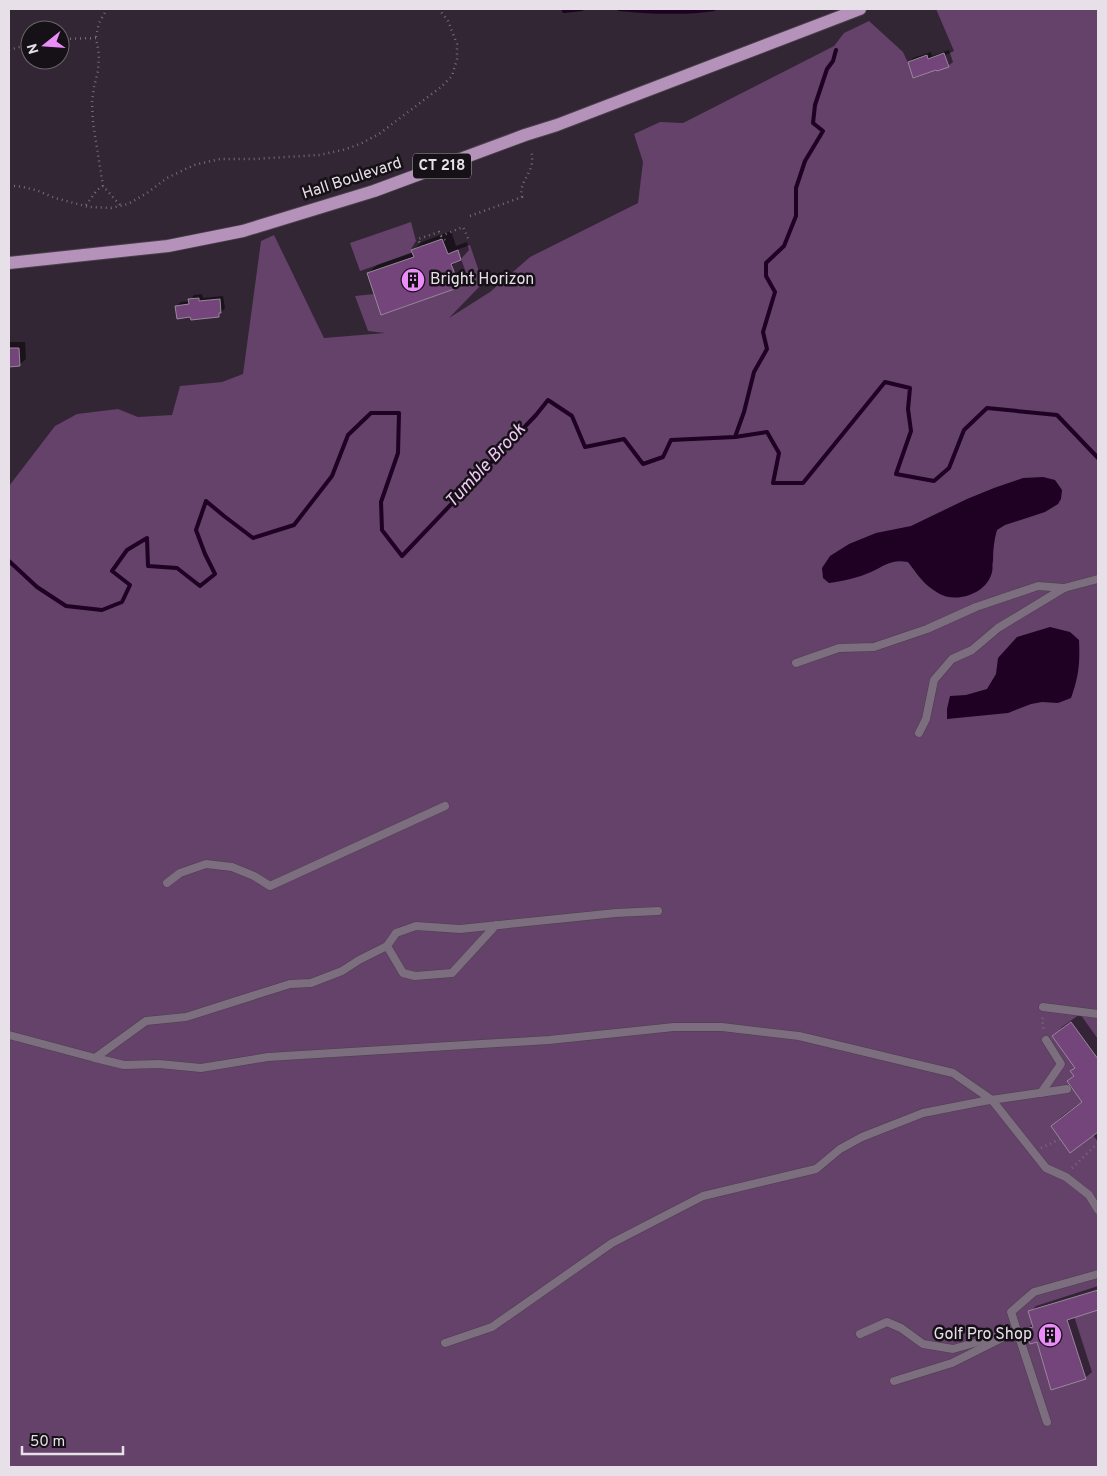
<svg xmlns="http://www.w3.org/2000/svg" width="1107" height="1476" font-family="Overpass,sans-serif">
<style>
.green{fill:#644269}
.water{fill:#1f0124}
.shadow{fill:#0007}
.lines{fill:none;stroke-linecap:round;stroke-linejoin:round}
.stream{stroke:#1f0124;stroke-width:4}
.building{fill:#73457a;stroke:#98889a}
.service-casing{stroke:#4b404c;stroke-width:9}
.primary-casing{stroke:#4b404c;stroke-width:14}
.path{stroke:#786d7a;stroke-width:2.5;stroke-dasharray:1 4;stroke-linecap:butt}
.service{stroke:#7d6e7f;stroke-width:8}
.primary{stroke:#b592ba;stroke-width:12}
.labels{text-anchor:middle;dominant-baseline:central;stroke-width:5;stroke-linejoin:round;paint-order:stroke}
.shield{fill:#161117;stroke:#a9a2aa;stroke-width:1}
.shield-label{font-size:15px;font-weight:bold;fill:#e8e0e9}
.street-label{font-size:16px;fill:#e8e0e9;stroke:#161117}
.poi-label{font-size:16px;fill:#e8e0e9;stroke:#161117;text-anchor:start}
.water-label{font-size:18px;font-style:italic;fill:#f1c8f7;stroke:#161117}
</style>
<rect width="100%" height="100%" fill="#322534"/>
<g class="green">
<path d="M 936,9 L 1098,9 L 1098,1467 L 9,1467 L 9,486 L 55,426 L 77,414 L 118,409 L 138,417 L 172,415 L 180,386 L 222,382 L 243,374 L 261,241 L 274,235 L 324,338 L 385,333 L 368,331 L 355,296 L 374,294 L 382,315 L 459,287 L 452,265 L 455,262 L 451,252 L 470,245 L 483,283 L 449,318 L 490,292 L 530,257 L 638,203 L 643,162 L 634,134 L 660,122 L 683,123 L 834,46 L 844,33 L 869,21 L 903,52 L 912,71 L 954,51 Z"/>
<path d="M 411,222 L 416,241 L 411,249 L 412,253 L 360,271 L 350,243 Z"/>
</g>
<g class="water">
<path d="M 1043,477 L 1055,480 L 1062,490 L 1061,499 L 1058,504 L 1045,512 L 1005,525 L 997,530 C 994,540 993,550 993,561 C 992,564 993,569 992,572 C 987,594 956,604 938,593 C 923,584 918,575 908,562 C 891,559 886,565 871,572 C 858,578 843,581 829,583 L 823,578 L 822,568 L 830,556 L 849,544 L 876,533 L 911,526 L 967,499 L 994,488 L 1023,478 Z"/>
<path d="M 1050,627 L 1070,632 L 1079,640 C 1080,663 1079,676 1071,698 L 1058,703 L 1042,702 L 1031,704 L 1008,713 L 947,719 L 947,709 L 950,696 L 966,695 L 987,689 L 996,674 L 998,658 L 1017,637 Z"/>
</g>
<g class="shadow">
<path d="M 949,50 L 953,62 L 948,66 L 909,62 L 913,58 L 931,52 L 932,56 Z"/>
<path d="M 451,231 L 456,246 L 467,242 L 469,250 L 461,259 L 468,278 L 459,286 L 368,273 L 377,265 L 413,252 L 413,250 L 422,242 Z"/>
<path d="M 202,294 L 203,298 L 223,296 L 225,308 L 219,315 L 191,316 L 176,306 L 181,302 L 190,301 L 194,295 Z"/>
<path d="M 9,342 L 25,342 L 26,359 L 19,365 L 9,366 Z"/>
<path d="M 1080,1014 L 1098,1039 L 1098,1142 L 1093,1135 L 1052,1126 L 1061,1117 L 1083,1101 L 1069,1081 L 1074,1075 L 1076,1067 L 1054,1036 L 1062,1027 Z"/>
<path d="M 1098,1286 L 1098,1309 L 1074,1316 L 1092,1372 L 1085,1378 L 1027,1330 L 1033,1323 L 1030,1312 L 1036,1306 Z"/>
</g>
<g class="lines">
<g class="stream">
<path d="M 619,9 C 650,12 682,14 714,9"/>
<path d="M 564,11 L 582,9"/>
<path d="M 735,437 L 744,412 L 754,372 L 767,349 L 763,332 L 775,292 L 766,276 L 766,263 L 784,246 L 796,216 L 796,188 L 805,161 L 823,131 L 813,123 L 815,105 L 827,69 L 833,61 L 836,50"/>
<path d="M 9,561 L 37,587 L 66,606 L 102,610 L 122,602 L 130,585 L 112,571 L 127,550 L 147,538 L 148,566 L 177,568 L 200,586 L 215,574 L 205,554 L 196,530 L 206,501 L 224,516 L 253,538 L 294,525 L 332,476 L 348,435 L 371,413 L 399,413 L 398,453 L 381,502 L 382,530 L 402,556 L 536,415 L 548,400 L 572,416 L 585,447 L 624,439 L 643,464 L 663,457 L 671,440 L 735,437 L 767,432 L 779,453 L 773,483 L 803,483 L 885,382 L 910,388 L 908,409 L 911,431 L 896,474 L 934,481 L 949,468 L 964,430 L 987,408 L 1057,415 L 1098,458"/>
</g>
</g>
<g class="building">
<path d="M 944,53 L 949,67 L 937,71 L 936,70 L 913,78 L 908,62 L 927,55 L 928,59 Z"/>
<path d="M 442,239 L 448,254 L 458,250 L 461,260 L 451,264 L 460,287 L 381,315 L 367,273 L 414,257 L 411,250 Z"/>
<path d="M 199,298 L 199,301 L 220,299 L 221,313 L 219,313 L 219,317 L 191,320 L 190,317 L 177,319 L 175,306 L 189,304 L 188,299 Z"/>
<path d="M 9,348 L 19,348 L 20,366 L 9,367 Z"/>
<path d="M 1071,1022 L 1098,1059 L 1098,1132 L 1070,1153 L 1051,1126 L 1082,1102 L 1067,1081 L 1074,1076 L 1070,1071 L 1075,1068 L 1052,1036 Z"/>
<path d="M 1098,1290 L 1098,1310 L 1067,1320 L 1086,1379 L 1051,1390 L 1037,1342 L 1030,1344 L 1025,1329 L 1033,1327 L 1028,1311 Z"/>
</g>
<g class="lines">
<g class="service-casing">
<g id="service">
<path d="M 796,663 L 839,648 L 874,647 L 927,629 L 976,607 L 1038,586 L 1064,588"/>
<path d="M 919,733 L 926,719 L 934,680 L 952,659 L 972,650 L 998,628 L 1064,588 L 1098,579"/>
<path d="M 167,883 L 180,873 L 206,864 L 232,867 L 254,876 L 270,886 L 445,806"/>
<path d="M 496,925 L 452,973 L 415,976 L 403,973 L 387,946 L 396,933 L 416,926 L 460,929 L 616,913 L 658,911"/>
<path d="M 1043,1007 L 1098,1014"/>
<path d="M 9,1035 L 95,1058 L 146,1021 L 186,1017 L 290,984 L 311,983 L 342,971 L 359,960 L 387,946"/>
<path d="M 95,1058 L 124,1065 L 159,1064 L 201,1068 L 268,1057 L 549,1040 L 674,1027 L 722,1027 L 799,1036 L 953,1073 L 992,1100 L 1046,1168 L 1066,1177 L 1089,1195 L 1098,1210"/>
<path d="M 1041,1093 L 1061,1064 L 1046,1040"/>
<path d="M 860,1334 L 887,1322 L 901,1328 L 923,1344 L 953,1349 L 1017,1331"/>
<path d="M 445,1343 L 492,1327 L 612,1243 L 703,1196 L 816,1169 L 840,1149 L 862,1137 L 923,1113 L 984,1101 L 1067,1089"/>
<path d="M 894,1381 L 952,1363 L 1000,1339"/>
<path d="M 1047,1422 L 1011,1312 L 1034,1292 L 1098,1274"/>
</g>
</g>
<g class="primary-casing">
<path id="primary" d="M 9,263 L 168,246 L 243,231 L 374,191 L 525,135 L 557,125 L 860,9"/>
</g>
<g class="path">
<path d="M 96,37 L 99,23 L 107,9"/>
<path d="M 60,39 L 96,38 L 99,54 L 98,71 L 94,87 L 92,102 L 93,123 L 103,186 L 121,206"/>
<path d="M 9,50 L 30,44"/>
<path d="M 9,186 L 18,186 L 36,190 L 55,198 L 89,207 L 111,208 L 128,204 L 147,193 L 167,178 L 194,165 L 220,159 L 254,159 L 319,155 L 343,150 L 360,144 L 379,134 L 441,87 L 452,76 L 457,59 L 457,44 L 448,21 L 439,9"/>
<path d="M 86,205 L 97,190 L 103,186"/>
<path d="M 470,216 L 522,197 C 518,179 537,173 531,151"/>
<path d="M 441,236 L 463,227 L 469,240"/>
<path d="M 421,247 L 418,239 L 439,232 L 441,236 L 445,240"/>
<path d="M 1043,1018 L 1042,1019 L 1044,1031"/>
<path d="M 1041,1148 L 1060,1139"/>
<path d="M 1072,1168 L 1098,1143"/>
</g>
<use href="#service" class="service"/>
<use href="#primary" class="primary"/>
</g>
<defs>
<g id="building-disc" transform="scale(1.25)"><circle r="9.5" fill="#ec8cfb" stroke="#161117"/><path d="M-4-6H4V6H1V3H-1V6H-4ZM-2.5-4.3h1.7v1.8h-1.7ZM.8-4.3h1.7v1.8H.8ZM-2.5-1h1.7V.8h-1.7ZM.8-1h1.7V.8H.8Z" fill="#111"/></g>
</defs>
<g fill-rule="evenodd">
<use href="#building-disc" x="413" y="280"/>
<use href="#building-disc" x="1050" y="1335"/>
</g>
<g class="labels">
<rect class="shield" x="413" y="153.5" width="58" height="25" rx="4"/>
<g class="shield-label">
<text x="442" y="166">CT 218</text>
</g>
<g class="street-label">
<text transform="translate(352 179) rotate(-18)">Hall Boulevard</text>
</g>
<g class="poi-label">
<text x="430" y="280">Bright Horizon</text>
<text x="1032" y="1335" text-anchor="end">Golf Pro Shop</text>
</g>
<g class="water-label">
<text transform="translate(486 466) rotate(-47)">Tumble Brook</text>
</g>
</g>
<rect width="1107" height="1476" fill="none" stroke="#e8e0e9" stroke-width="20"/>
<g transform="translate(45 45) rotate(253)"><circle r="24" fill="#161117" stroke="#6a646b"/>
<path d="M0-4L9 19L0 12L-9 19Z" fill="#ec8cfb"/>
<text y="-8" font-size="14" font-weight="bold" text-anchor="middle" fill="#e8e0e9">N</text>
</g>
<path d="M22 1446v8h101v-8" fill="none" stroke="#e8e0e9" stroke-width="2.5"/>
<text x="30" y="1446" font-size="15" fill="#e8e0e9" stroke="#161117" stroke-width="4" paint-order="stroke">50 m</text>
</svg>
